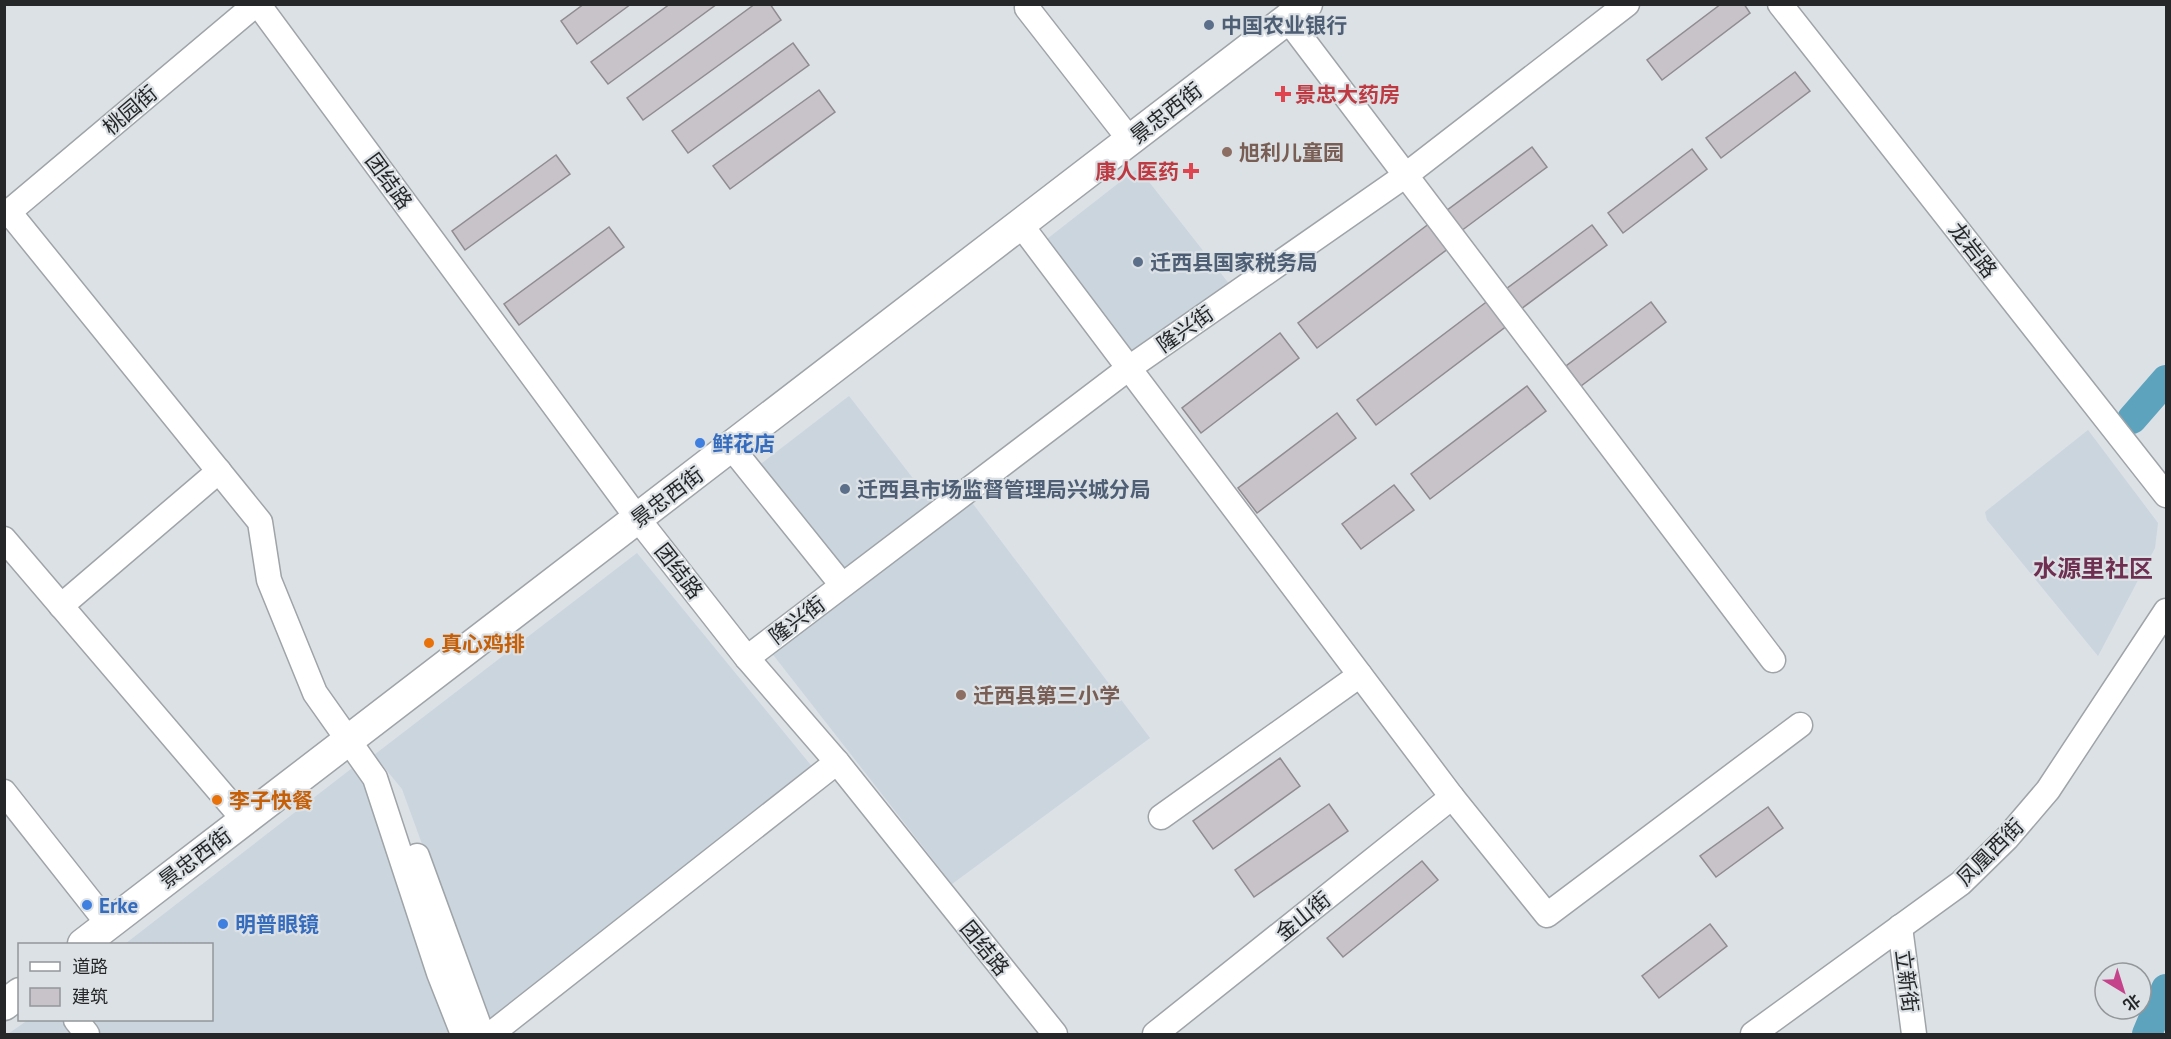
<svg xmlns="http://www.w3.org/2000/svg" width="2171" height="1039" font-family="'PT Sans','Noto Sans SC',sans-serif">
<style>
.built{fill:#cad5de}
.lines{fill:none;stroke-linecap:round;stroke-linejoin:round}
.river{stroke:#5da3bd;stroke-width:30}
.building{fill:#c7c3c9;stroke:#908c91;stroke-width:1.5}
.minor-casing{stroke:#9fa4a8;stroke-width:27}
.major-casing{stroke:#9fa4a8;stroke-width:33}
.minor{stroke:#fff;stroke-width:24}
.major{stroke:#fff;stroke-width:30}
.service-dot{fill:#5c6f8a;stroke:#dce1e5;stroke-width:2}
.health-dot{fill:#e0444e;stroke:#dce1e5;stroke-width:2}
.education-dot{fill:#8d6e63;stroke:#dce1e5;stroke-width:2}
.shop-dot{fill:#3f7fe0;stroke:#dce1e5;stroke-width:2}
.food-dot{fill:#e8710a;stroke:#dce1e5;stroke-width:2}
.labels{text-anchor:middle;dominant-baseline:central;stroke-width:4.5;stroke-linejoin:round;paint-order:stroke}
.service-label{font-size:21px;font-weight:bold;fill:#4e5e75;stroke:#dce1e5;text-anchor:start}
.health-label{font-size:21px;font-weight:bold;fill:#be3a42;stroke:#dce1e5;text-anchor:start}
.street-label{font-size:21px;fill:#252729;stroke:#dce1e5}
.education-label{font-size:21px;font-weight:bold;fill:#785e54;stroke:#dce1e5;text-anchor:start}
.shop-label{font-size:21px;font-weight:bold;fill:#366cbe;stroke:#dce1e5;text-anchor:start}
.food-label{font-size:21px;font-weight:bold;fill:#c56008;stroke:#dce1e5;text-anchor:start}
.quarter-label{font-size:24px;font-weight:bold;fill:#6f2f51;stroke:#dce1e5}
</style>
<rect width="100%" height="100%" fill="#dce1e5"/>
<g class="built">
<path d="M 1138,168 L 1230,285 L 1134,355 L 1047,239 Z"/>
<path d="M 849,396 L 936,508 L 841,581 L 753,470 Z"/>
<path d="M 2088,430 L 2158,523 L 2155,548 L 2098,656 L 1987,520 L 1985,512 Z"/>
<path d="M 970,500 L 1150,738 L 952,884 L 771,652 Z"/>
<path d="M 637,553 L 814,769 L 488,1025 L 402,789 L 374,755 Z"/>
<path d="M 360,762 L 450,1034 L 8,1034 L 28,1020 L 212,1020 L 212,944 L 125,944 Z"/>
</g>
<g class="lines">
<g class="river">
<path d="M 2132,419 L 2166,380"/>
<path d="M 2147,1034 L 2166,989"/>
</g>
</g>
<g class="building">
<path d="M 584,4 L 631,4 L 577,44 L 561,21 Z"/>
<path d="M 670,4 L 717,4 L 608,84 L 591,62 Z"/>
<path d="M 755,4 L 770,4 L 781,20 L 643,120 L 627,98 Z"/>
<path d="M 1721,4 L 1744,4 L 1750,13 L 1662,80 L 1647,60 Z"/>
<path d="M 793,43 L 809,65 L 688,153 L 672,131 Z"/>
<path d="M 1795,72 L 1810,91 L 1721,158 L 1706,138 Z"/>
<path d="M 819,90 L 835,112 L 730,189 L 713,166 Z"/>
<path d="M 1532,147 L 1547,167 L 1461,231 L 1446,211 Z"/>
<path d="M 1692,149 L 1707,169 L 1623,233 L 1608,213 Z"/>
<path d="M 556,155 L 570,174 L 465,250 L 452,231 Z"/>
<path d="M 1430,223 L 1449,248 L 1317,348 L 1298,323 Z"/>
<path d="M 1592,225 L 1607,245 L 1521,309 L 1506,289 Z"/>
<path d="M 609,227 L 624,247 L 519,325 L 504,304 Z"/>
<path d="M 1489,300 L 1508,325 L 1376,425 L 1357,400 Z"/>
<path d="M 1651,302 L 1666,322 L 1581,386 L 1566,366 Z"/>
<path d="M 1280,333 L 1299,358 L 1201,433 L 1182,408 Z"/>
<path d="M 1527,386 L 1546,411 L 1430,499 L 1411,474 Z"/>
<path d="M 1337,413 L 1356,438 L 1257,513 L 1238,488 Z"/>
<path d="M 1394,485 L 1414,510 L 1361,549 L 1342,524 Z"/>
<path d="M 1280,758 L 1300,786 L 1213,849 L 1193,821 Z"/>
<path d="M 1329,804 L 1348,831 L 1254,897 L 1235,870 Z"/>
<path d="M 1768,807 L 1783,828 L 1716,877 L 1700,856 Z"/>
<path d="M 1422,861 L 1438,880 L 1343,957 L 1327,938 Z"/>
<path d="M 1710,924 L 1727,946 L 1659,998 L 1642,976 Z"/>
</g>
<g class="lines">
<g class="minor-casing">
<g id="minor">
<path d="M 258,4 L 638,519 L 747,658 L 837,762 L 1055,1034"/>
<path d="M 1780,4 L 2166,495"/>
<path d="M 1027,8 L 1130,140"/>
<path d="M 1288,20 L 1773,660"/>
<path d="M 9,212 L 260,522 L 269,580 L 315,693 L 375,778 L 439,973 L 463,1034"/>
<path d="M 4,216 L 256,4"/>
<path d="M 1021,225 L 1452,797 L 1547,915 L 1800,725"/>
<path d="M 731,447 L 842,585"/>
<path d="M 4,539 L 245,821"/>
<path d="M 61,606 L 219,471"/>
<path d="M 747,658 L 1129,368 L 1406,175 L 1627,4"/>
<path d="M 4,792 L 109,925"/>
<path d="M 1161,817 L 1360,675"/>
<path d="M 417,856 L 482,1034"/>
<path d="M 1900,927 L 1914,1034"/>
<path d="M 76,1020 L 87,1034"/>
<path d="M 491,1034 L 837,762"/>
<path d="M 1155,1034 L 1452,797"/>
<path d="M 1753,1034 L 1961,883 L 2007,838 L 2048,790 L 2166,611"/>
</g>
</g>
<g class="major-casing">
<g id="major">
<path d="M 83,944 L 1307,4"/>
<path d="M 4,1005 L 20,993"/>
</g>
</g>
<use href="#minor" class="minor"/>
<use href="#major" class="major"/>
</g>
<g class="service-dot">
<circle cx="1209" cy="25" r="6"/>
<circle cx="1138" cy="262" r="6"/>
<circle cx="845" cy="489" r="6"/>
</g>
<g class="health-dot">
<path d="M1280 85h6v6h6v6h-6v6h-6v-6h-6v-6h6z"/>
<path d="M1188 162h6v6h6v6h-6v6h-6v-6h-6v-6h6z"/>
</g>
<g class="education-dot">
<circle cx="1227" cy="152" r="6"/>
<circle cx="961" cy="695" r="6"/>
</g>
<g class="shop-dot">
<circle cx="700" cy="443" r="6"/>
<circle cx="87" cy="905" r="6"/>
<circle cx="223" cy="924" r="6"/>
</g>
<g class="food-dot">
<circle cx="429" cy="643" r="6"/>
<circle cx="217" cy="800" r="6"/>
</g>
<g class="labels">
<g class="service-label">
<text x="1221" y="25">中国农业银行</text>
<text x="1150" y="262">迁西县国家税务局</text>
<text x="857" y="489">迁西县市场监督管理局兴城分局</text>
</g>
<g class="health-label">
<text x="1295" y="94">景忠大药房</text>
<text x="1179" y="171" text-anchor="end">康人医药</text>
</g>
<g class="street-label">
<text transform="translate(130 110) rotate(-40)">桃园街</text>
<text transform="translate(1166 113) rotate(-38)">景忠西街</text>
<text transform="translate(389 181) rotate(54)">团结路</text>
<text transform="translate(1973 250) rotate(52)">龙岩路</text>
<text transform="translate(1185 329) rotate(-35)">隆兴街</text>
<text transform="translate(667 497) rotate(-37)">景忠西街</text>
<text transform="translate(679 571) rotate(52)">团结路</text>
<text transform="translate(797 620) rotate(-37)">隆兴街</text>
<text transform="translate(1990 852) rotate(-45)">凤凰西街</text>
<text transform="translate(195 858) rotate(-37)">景忠西街</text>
<text transform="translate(1303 916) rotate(-39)">金山街</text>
<text transform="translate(985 948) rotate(51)">团结路</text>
<text transform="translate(1907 981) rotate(83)">立新街</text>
</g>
<g class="education-label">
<text x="1239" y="152">旭利儿童园</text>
<text x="973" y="695">迁西县第三小学</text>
</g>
<g class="shop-label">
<text x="712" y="443">鲜花店</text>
<text x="99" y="905">Erke</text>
<text x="235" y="924">明普眼镜</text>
</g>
<g class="food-label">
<text x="441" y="643">真心鸡排</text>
<text x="229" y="800">李子快餐</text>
</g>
<g class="quarter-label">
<text x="2093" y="568">水源里社区</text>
</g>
</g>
<rect width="2171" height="1039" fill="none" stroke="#252729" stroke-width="12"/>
<rect x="18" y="943" width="195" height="78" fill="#dce1e5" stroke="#93979a" stroke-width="1.5"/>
<rect x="30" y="962" width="30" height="9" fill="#ffffff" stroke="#93979a" stroke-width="1.5"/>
<text x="72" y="973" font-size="18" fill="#252729">道路</text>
<rect x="30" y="988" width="30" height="18" fill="#c7c3c9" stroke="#93979a" stroke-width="1.5"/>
<text x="72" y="1003" font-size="18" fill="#252729">建筑</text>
<g transform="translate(2123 991) rotate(142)"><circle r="28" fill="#dce1e5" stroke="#93979a" stroke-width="1.5"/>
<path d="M0-4.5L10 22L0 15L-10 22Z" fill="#c5438b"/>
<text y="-9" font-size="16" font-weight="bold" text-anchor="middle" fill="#252729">北</text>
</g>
</svg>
